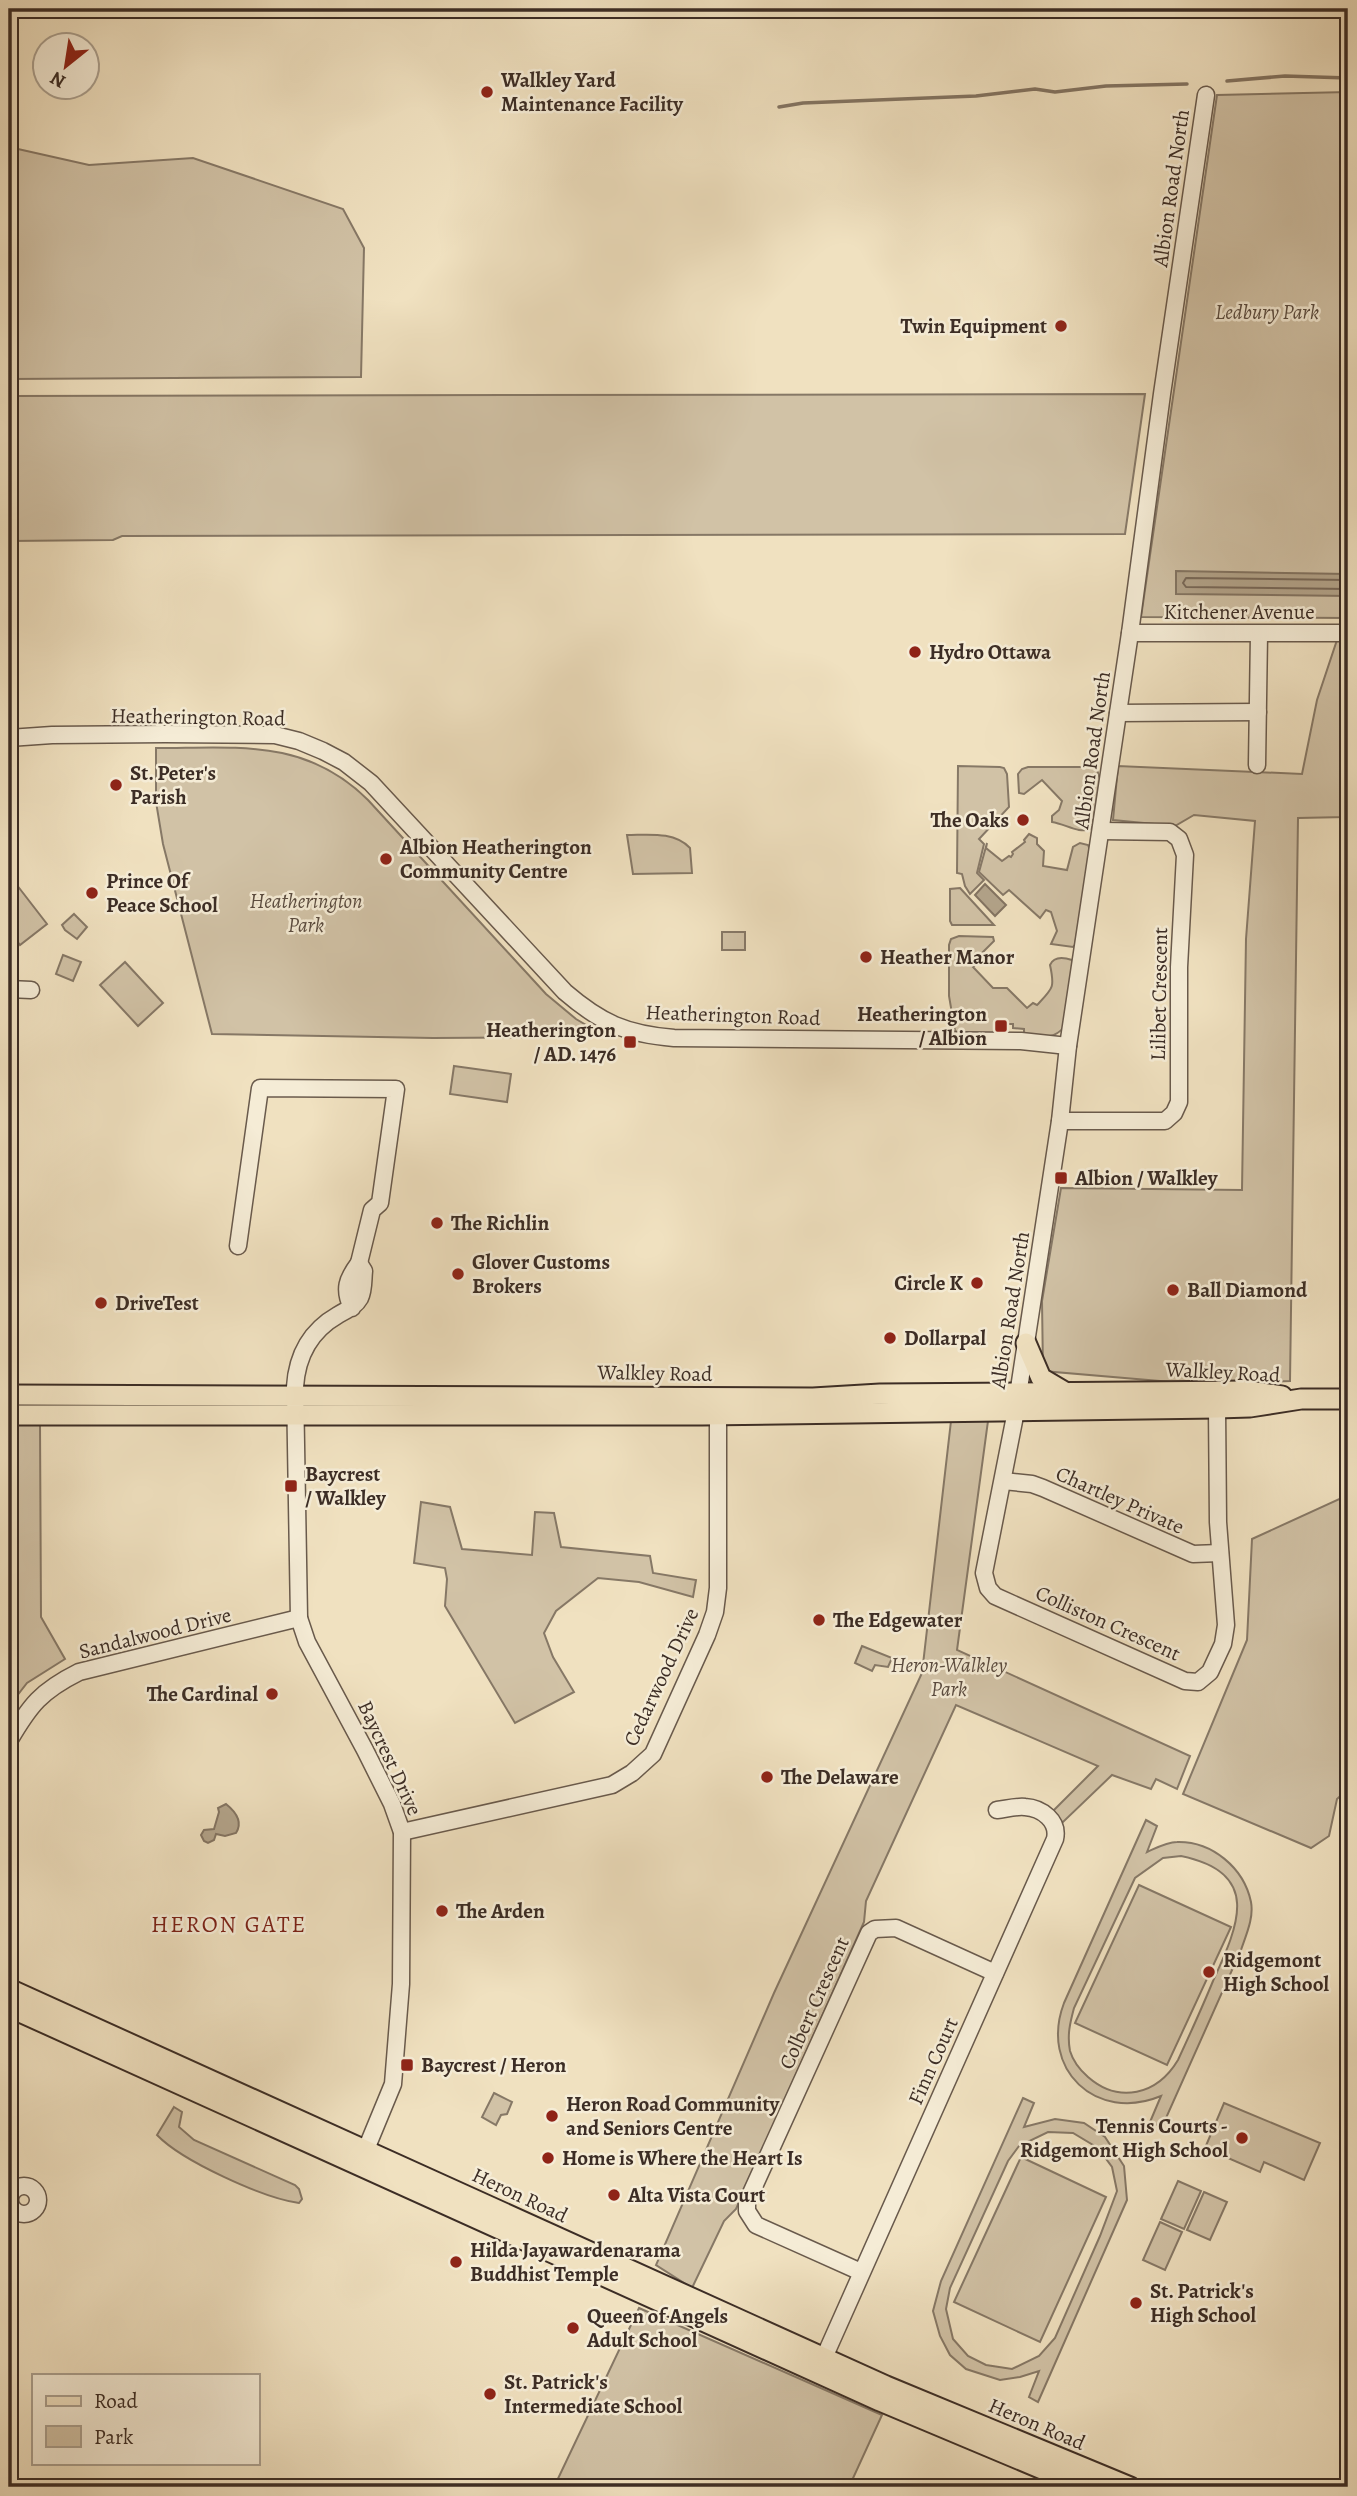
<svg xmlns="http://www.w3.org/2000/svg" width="1357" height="2496" font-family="Alegreya,serif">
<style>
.green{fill:#d1c2a6;stroke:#867866;stroke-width:2;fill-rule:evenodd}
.water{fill:#b3a48b;stroke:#837462;stroke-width:2}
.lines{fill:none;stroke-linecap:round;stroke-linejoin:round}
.shore{stroke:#786858;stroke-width:2}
.stream{stroke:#837462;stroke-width:3.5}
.minor-casing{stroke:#695a4c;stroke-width:19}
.major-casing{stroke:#3c2d25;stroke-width:23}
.minor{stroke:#f5ecd6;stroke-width:16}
.major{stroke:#f0e1c0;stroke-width:19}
.poi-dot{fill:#8f2418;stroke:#f5ecd6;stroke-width:2.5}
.labels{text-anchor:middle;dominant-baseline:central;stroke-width:5;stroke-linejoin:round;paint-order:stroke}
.poi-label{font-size:21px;font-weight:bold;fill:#3c2d25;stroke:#f5ecd6;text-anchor:start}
.street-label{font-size:21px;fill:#3c2d25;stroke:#f5ecd6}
.park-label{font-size:21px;font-style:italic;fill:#5a4b3f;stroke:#f5ecd6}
.neighbourhood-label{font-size:23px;letter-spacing:2px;fill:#7a1f14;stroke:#f5ecd6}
</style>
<rect width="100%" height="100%" fill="#f0e1c0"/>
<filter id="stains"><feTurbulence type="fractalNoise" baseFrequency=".00286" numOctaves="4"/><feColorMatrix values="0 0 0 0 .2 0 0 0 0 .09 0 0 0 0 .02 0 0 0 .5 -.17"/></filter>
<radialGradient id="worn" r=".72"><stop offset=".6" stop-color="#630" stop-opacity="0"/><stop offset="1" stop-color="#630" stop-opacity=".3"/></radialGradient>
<g class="green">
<path d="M 1348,92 L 1348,618 L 1141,617 L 1217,95 Z"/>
<path d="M 9,147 L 89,165 L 193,158 L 343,209 L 364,248 L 361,377 L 9,379 Z"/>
<path d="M 1145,394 L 1125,534 L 122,536 L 113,540 L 9,541 L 9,396 Z"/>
<path d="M 1337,640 L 1348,640 L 1348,801 L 1346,817 L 1298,818 L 1290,1381 L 1195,1384 L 1043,1371 L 1042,1301 L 1061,1188 L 1242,1190 L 1246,939 L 1255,821 L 1194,815 L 1175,826 L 1113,820 L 1118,766 L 1302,774 L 1317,700 Z"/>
<path d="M 156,748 C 237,748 306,738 368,800 L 546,994 L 576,1019 L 598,1032 L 595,1037 L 433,1038 L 212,1034 L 163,844 L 156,802 Z"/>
<path d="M 958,766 L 1000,767 L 1004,768 L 1007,774 L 1009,807 L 979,839 L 984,844 L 977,873 L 984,880 L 970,894 L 965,886 L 962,874 L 957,873 Z"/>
<path d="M 1028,767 L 1092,767 L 1097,770 L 1100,779 L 1092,829 C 1078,834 1066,824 1052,822 L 1052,816 L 1059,810 L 1062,801 L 1042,780 L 1024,794 L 1019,793 L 1018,774 L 1022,769 Z"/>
<path d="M 1029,834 L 1037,838 L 1037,844 L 1044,851 L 1043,866 L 1067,870 L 1073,847 L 1080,843 L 1088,845 L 1090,850 L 1075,945 L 1073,947 L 1051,944 L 1057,931 L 1051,912 L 1046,910 L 1040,918 L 1009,890 L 1003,895 L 979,872 L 987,843 L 986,848 L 1002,861 L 1009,856 L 1011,857 L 1013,854 L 1012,852 L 1025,842 L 1024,840 Z"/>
<path d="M 627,835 C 648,835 674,831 690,848 L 692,873 L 633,874 Z"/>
<path d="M 13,880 L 47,924 L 20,945 L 9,930 L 9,884 Z"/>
<path d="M 960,888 L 994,925 L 952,925 L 950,921 L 950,889 Z"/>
<path d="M 74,914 L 87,927 L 77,939 L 65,930 L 62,925 Z"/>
<rect x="722" y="932" width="23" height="18"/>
<path d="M 959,936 L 993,937 L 994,941 L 974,961 L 976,964 L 973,967 L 993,988 L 1007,988 L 1027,1008 L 1033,1003 L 1037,1005 C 1053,988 1055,988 1050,965 C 1054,956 1063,957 1072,960 L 1074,963 L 1064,1027 C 1053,1041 1039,1036 1024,1035 L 1024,1029 L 1013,1028 L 1013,1024 L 1001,1024 L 1000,1033 L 960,1033 L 955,1031 L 949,996 L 949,945 L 951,939 Z"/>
<path d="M 63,955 L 81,962 L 73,981 L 56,974 Z"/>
<path d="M 125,962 L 163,1003 L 138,1026 L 100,985 Z"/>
<path d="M 454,1066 L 511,1074 L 507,1102 L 450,1094 Z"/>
<path d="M 951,1421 L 988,1421 L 957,1650 L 1190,1756 L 1177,1789 L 1156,1779 L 1151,1789 L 1112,1775 L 1062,1823 L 1051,1813 L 1098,1766 L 956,1705 L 866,1901 L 864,1922 L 736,2209 L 724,2221 L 692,2288 L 656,2265 L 774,1993 L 922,1673 Z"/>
<path d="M 9,1425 L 40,1425 L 41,1617 L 65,1659 L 27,1683 L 9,1706 Z"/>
<path d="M 1348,1495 L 1348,1789 L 1337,1799 L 1329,1836 L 1311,1848 L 1183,1794 L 1247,1640 L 1252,1539 Z"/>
<path d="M 421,1502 L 450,1507 L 462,1549 L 532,1555 L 535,1512 L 554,1513 L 561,1547 L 650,1556 L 653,1573 L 696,1580 L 693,1597 L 639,1582 L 598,1578 L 556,1611 L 544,1633 L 553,1657 L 574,1692 L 515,1723 L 445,1606 L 447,1579 L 445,1568 L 414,1563 Z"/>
<path d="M 862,1646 L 892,1658 L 888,1667 L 875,1665 L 872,1671 L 855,1663 Z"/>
<path d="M 1146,1820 L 1157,1826 L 1147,1852 C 1156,1848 1167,1842 1177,1842 C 1212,1841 1244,1868 1251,1902 C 1254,1918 1246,1935 1241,1950 L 1162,2127 L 1150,2122 L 1161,2096 C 1096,2123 1039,2069 1064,2003 ZM 1181,1856 C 1263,1873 1238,1926 1213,1981 C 1202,2008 1190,2034 1178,2060 C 1157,2095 1119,2104 1088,2077 C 1080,2070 1073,2061 1070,2051 C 1067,2035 1070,2023 1074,2008 L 1135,1878 L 1163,1858 Z"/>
<path d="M 1139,1885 L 1231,1927 L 1167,2065 L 1075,2023 Z"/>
<path d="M 494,2093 L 512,2102 L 507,2114 L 501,2115 L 496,2125 L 482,2117 Z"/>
<path d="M 1023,2098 L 1034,2103 L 1024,2127 L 1055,2119 L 1084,2123 L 1105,2137 L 1124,2166 L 1127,2200 L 1038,2402 L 1029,2397 L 1039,2371 L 1020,2377 L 1000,2380 L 966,2369 L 950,2355 L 940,2336 L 933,2311 L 941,2281 ZM 1048,2132 L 1073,2133 L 1098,2148 L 1112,2167 L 1117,2191 L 1100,2236 L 1055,2338 L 1039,2356 L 1012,2369 L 986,2365 L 968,2356 L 953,2339 L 946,2309 L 950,2288 L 1008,2161 L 1019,2146 Z"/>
<path d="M 1224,2103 L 1320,2143 L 1304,2180 L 1264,2162 L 1260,2172 L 1205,2148 Z"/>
<path d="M 174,2107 L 182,2112 L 179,2127 L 194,2140 L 295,2185 L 299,2189 L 302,2199 L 299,2203 C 263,2198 182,2161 157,2135 Z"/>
<path d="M 1021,2157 L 1106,2197 L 1040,2342 L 954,2302 Z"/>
<path d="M 1178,2181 L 1201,2191 L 1184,2229 L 1161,2219 Z"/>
<path d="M 1204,2192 L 1227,2202 L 1210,2240 L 1187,2230 Z"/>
<path d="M 1160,2222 L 1182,2232 L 1165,2270 L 1143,2260 Z"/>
<path d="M 639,2308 L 882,2415 L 849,2487 L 554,2487 Z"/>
</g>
<g class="water">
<path d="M 1176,571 L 1348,574 L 1348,596 L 1176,594 Z"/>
<path d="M 985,884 L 1006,905 L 995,916 L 975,895 Z"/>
<path d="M 226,1804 C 236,1812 243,1822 236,1833 L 225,1836 L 216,1834 L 214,1840 L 208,1843 L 204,1841 L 201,1835 L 204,1830 L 214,1829 L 219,1812 L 218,1808 Z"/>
</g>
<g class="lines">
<path class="shore" d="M 1348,580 L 1186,578 L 1183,583 L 1186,587 L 1348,589"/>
<g class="stream">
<path d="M 1227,81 L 1285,76 L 1348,78"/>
<path d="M 779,107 L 803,103 L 976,96 L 1035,89 L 1055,92 L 1106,86 L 1187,84"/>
</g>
<g class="minor-casing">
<g id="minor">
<path d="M 1206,95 L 1162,394 L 1130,633 L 1068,1046 L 1060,1121 L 1014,1421 L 984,1573 L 988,1588 L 995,1596 L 1185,1681 L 1198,1682 L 1210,1672 L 1223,1644 L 1226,1625 L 1218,1522 L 1217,1408"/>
<path d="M 1130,633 L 1348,633"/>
<path d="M 1118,713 L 1258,712"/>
<path d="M 9,738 L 52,735 L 165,734 L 275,735 L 299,741 L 323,751 L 344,762 L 371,783 L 565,992 C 601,1023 626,1034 674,1038 L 1021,1041 L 1068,1046"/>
<path d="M 1257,765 L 1259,634"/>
<path d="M 9,989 L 31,990"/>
<path d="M 1060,1121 L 1165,1121 L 1174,1113 L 1179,1102 L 1179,967 L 1185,855 L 1179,839 L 1170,832 L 1102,831"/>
<path d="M 238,1246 L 260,1088 L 396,1089 L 380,1203 L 372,1210 L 359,1263"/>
<path d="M 352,1308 C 343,1289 347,1279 359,1263 L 364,1271 C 363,1280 364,1290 360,1298 C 355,1307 346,1310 338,1315 C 310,1331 297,1355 295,1387 L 299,1618 L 307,1642 L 365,1750 L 392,1804 L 402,1832 L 401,1984 L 393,2084 L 362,2159"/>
<path d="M 1003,1481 L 1032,1484 L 1043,1488 L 1193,1554 L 1220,1553"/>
<path d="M 9,1741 C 30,1705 41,1691 79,1672 L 299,1618"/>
<path d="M 402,1832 L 612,1785 L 632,1773 L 653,1754 L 707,1635 L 715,1612 L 718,1588 L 718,1403"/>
<circle cx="24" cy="2200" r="14"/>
<path d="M 861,2272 L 756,2225 L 747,2211 L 747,2202 L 869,1933 L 875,1929 L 896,1928 L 995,1973"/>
<path d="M 819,2369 L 1055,1839 C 1059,1821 1042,1808 1025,1807 C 1016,1806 1006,1809 997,1810"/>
</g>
</g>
<g class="major-casing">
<g id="major">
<path d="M 1026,1343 L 1041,1378 L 1063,1391"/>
<path d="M 9,1395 L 813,1398 L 880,1394 L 1249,1391 L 1282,1396"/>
<path d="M 9,1415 L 702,1415 L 1217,1408 L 1250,1407 L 1301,1399 L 1348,1399"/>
<path d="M 9,1989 L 886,2386 L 1130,2487"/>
<path d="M 9,2007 L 880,2401 L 1085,2487"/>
</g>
</g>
<use href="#minor" class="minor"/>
<use href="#major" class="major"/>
</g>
<g class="poi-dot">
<circle cx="487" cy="92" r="7"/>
<circle cx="1061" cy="326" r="7"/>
<circle cx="915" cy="652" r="7"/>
<circle cx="116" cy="785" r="7"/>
<circle cx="1023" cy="820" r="7"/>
<circle cx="386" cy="859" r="7"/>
<circle cx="92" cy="893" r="7"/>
<circle cx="866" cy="957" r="7"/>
<rect x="994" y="1019" width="14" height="14" rx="3.5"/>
<rect x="623" y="1035" width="14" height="14" rx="3.5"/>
<rect x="1054" y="1171" width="14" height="14" rx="3.5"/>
<circle cx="437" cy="1223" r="7"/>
<circle cx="458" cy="1274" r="7"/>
<circle cx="977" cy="1283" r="7"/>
<circle cx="1173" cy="1290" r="7"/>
<circle cx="101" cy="1303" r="7"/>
<circle cx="890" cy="1338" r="7"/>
<rect x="284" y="1479" width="14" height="14" rx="3.5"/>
<circle cx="819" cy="1620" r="7"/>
<circle cx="272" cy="1694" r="7"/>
<circle cx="767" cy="1777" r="7"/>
<circle cx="442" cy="1911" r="7"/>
<circle cx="1209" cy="1972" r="7"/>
<rect x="400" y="2058" width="14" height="14" rx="3.5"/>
<circle cx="552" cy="2116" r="7"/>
<circle cx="1242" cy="2138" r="7"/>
<circle cx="548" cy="2158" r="7"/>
<circle cx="614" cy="2195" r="7"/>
<circle cx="456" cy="2262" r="7"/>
<circle cx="1136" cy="2303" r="7"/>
<circle cx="573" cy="2328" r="7"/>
<circle cx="490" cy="2394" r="7"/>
</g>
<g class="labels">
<g class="poi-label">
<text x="501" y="80">Walkley Yard<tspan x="501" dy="24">Maintenance Facility</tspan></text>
<text x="1047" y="326" text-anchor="end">Twin Equipment</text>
<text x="929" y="652">Hydro Ottawa</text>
<text x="130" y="773">St. Peter's<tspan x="130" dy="24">Parish</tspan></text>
<text x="1009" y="820" text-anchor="end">The Oaks</text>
<text x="400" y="847">Albion Heatherington<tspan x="400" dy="24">Community Centre</tspan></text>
<text x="106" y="881">Prince Of<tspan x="106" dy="24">Peace School</tspan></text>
<text x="880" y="957">Heather Manor</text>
<text x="987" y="1014" text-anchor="end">Heatherington<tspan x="987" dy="24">/ Albion</tspan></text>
<text x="616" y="1030" text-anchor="end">Heatherington<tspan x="616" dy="24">/ AD. 1476</tspan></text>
<text x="1075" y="1178">Albion / Walkley</text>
<text x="451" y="1223">The Richlin</text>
<text x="472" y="1262">Glover Customs<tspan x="472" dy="24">Brokers</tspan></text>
<text x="963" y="1283" text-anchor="end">Circle K</text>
<text x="1187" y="1290">Ball Diamond</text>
<text x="115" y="1303">DriveTest</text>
<text x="904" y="1338">Dollarpal</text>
<text x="305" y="1474">Baycrest<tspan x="305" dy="24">/ Walkley</tspan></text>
<text x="833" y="1620">The Edgewater</text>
<text x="258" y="1694" text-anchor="end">The Cardinal</text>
<text x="781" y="1777">The Delaware</text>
<text x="456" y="1911">The Arden</text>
<text x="1223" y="1960">Ridgemont<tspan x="1223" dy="24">High School</tspan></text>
<text x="421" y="2065">Baycrest / Heron</text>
<text x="566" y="2104">Heron Road Community<tspan x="566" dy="24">and Seniors Centre</tspan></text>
<text x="1228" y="2126" text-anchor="end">Tennis Courts -<tspan x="1228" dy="24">Ridgemont High School</tspan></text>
<text x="562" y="2158">Home is Where the Heart Is</text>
<text x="628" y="2195">Alta Vista Court</text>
<text x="470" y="2250">Hilda Jayawardenarama<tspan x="470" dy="24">Buddhist Temple</tspan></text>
<text x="1150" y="2291">St. Patrick's<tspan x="1150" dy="24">High School</tspan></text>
<text x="587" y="2316">Queen of Angels<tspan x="587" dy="24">Adult School</tspan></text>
<text x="504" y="2382">St. Patrick's<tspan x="504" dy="24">Intermediate School</tspan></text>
</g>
<g class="street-label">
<text transform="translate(1171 188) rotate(-82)">Albion Road North</text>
<text x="1239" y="612">Kitchener Avenue</text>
<text transform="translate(198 717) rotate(1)">Heatherington Road</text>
<text transform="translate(1092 750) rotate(-82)">Albion Road North</text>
<text transform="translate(1159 994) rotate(-89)">Lilibet Crescent</text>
<text transform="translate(733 1015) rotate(2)">Heatherington Road</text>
<text transform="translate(1010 1310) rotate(-81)">Albion Road North</text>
<text transform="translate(1223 1372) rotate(3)">Walkley Road</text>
<text transform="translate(655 1373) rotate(1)">Walkley Road</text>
<text transform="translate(1120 1500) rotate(24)">Chartley Private</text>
<text transform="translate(1108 1623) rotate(24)">Colliston Crescent</text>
<text transform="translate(155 1633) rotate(-14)">Sandalwood Drive</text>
<text transform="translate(661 1677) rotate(-65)">Cedarwood Drive</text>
<text transform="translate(390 1758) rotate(65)">Baycrest Drive</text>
<text transform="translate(814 2003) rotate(-66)">Colbert Crescent</text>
<text transform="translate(933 2061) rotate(-66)">Finn Court</text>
<text transform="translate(520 2195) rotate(25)">Heron Road</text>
<text transform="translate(1037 2424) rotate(23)">Heron Road</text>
</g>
<g class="park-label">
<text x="1267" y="312">Ledbury Park</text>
<text x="306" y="901">Heatherington<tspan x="306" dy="24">Park</tspan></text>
<text x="949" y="1665">Heron-Walkley<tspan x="949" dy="24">Park</tspan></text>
</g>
<g class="neighbourhood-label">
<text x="229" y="1924">HERON GATE</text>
</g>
</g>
<rect width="1357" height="2496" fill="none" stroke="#f0e1c0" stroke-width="35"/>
<rect x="10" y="10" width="1336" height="2475" fill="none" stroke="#3c2d25" stroke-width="3.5"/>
<rect x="18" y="18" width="1322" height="2461" fill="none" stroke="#3c2d25" stroke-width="2"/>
<rect x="32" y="2374" width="228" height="91" fill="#f5ecd6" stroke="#aba08f" stroke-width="2"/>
<rect x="46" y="2396" width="35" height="10" fill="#f0e1c0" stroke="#aba08f" stroke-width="2"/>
<text x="94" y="2408" font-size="21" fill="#3c2d25">Road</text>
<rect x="46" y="2426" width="35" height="21" fill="#d1c2a6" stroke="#aba08f" stroke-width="2"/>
<text x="94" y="2444" font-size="21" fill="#3c2d25">Park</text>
<g transform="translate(66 66) rotate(210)"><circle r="33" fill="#f5ecd6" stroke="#aba08f" stroke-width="2"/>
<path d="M0-5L12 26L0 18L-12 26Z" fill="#8f2418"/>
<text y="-10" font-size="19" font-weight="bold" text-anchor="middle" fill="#3c2d25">N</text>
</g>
<rect width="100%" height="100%" filter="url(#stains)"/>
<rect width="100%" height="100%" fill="url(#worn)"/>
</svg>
